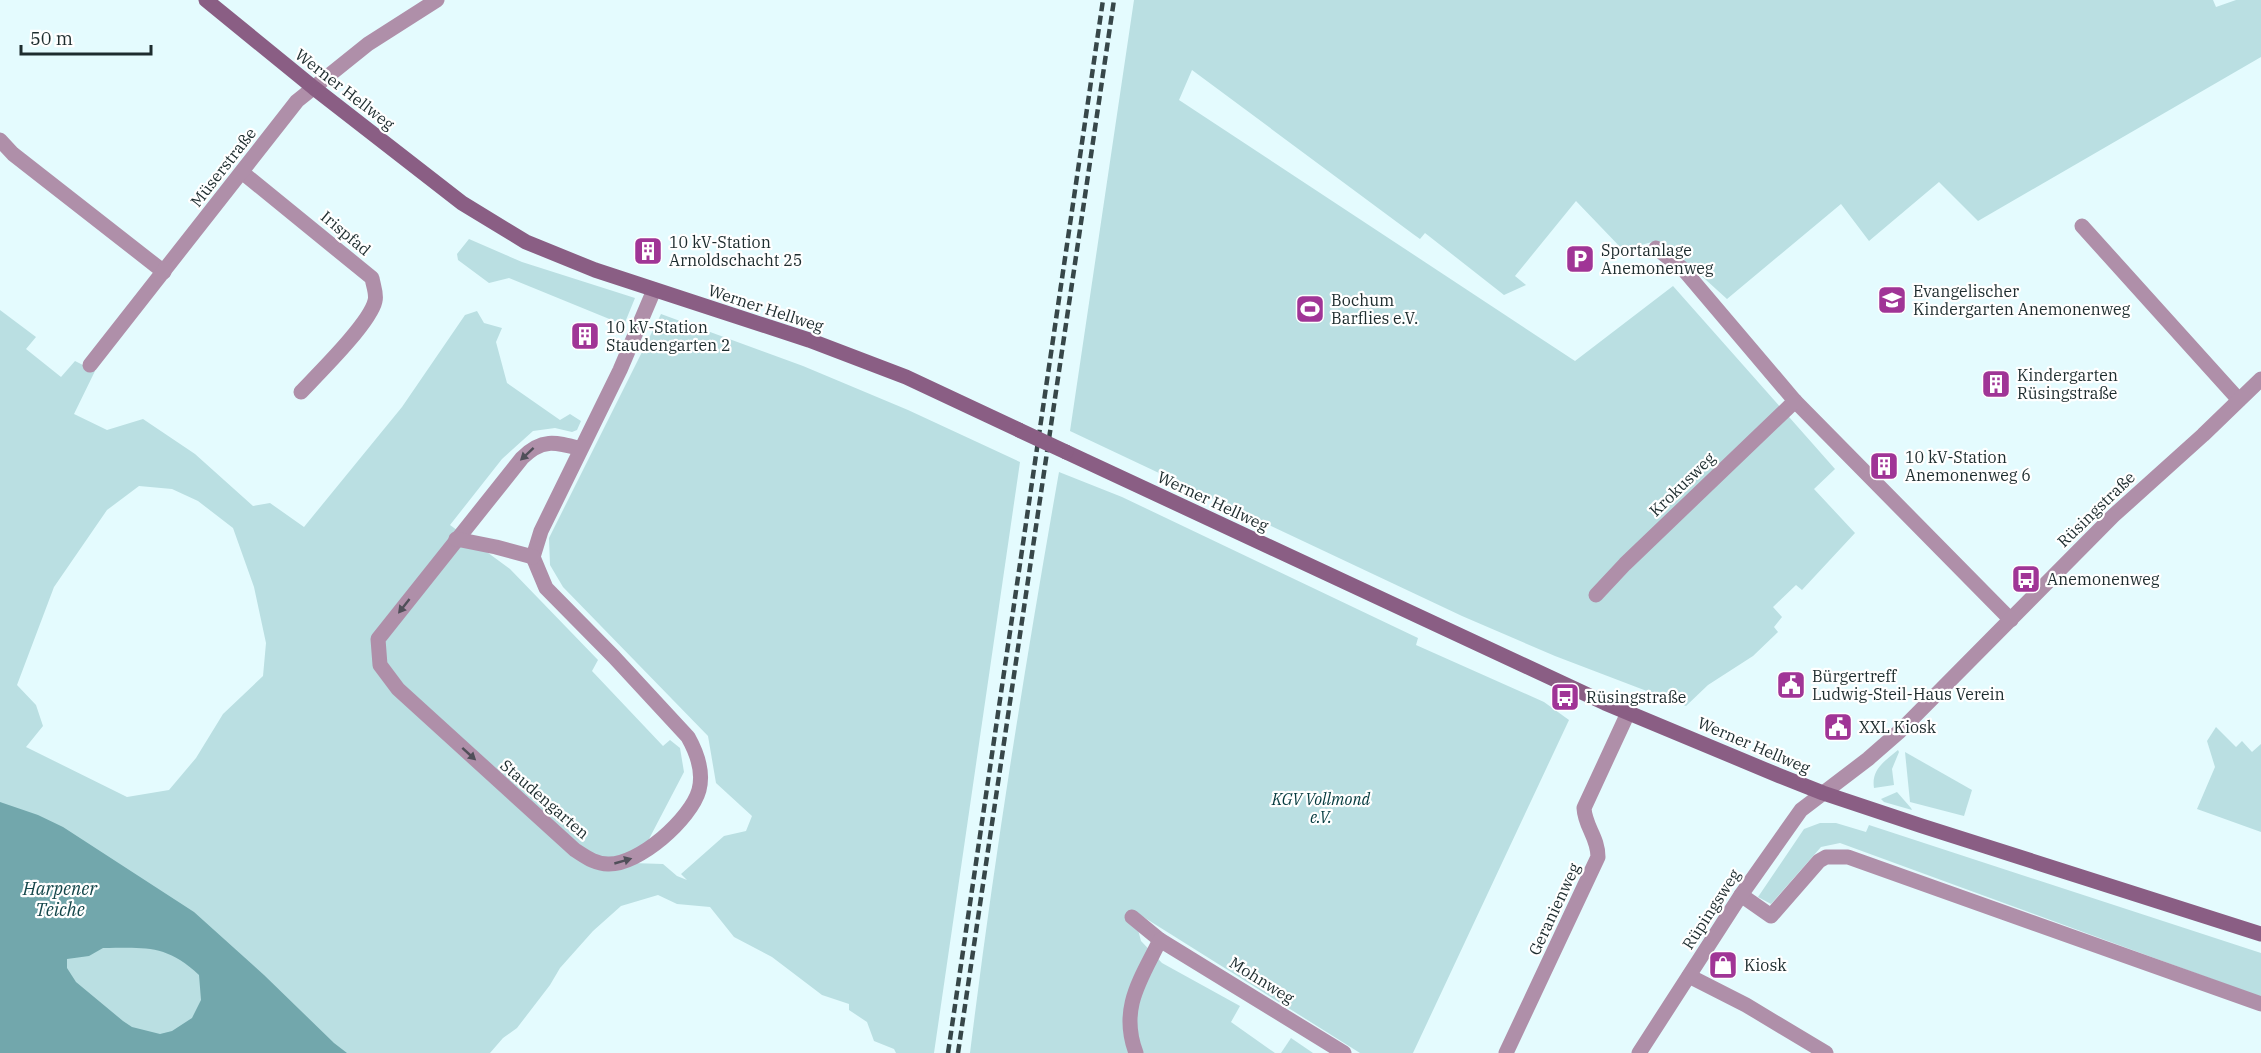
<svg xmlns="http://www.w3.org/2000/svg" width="2261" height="1053" font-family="'IBM Plex Serif',serif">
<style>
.green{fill:#badfe2;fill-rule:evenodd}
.water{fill:#72a7ac;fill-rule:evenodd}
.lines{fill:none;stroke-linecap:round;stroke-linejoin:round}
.minor{stroke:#af8fa9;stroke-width:15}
.secondary{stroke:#8a5e84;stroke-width:15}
.rail{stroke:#374749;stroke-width:4.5;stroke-dasharray:9 4.5;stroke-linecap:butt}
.secondary-bridge{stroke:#8a5e84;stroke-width:15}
.oneway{fill:#504f59}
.labels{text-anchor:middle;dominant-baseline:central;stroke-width:4.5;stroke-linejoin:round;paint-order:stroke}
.street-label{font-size:16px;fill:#1d2c2e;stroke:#fff}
.poi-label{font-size:16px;fill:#1d2c2e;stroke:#fff;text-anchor:start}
.park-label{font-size:16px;font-style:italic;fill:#03393d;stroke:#fff}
.water-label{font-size:18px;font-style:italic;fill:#15474b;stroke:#fff}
</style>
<rect width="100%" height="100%" fill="#e4fbfe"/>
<g class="green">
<path d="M 1134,0 L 2213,0 L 2216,7 L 2236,0 L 2261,0 L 2261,57 L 1978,221 L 1939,182 L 1869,241 L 1841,204 L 1727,299 L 1695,270 L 1652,242 L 1623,250 L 1576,201 L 1515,276 L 1526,285 L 1504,295 L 1425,233 L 1420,239 L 1413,234 L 1192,70 L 1179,100 L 1575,361 L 1673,286 L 1835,469 L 1814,489 L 1855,533 L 1802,590 L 1796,585 L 1773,607 L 1782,617 L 1774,627 L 1778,632 L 1753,656 L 1708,685 L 1686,706 L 1555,656 L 1462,616 L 1070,431 Z"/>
<path d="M 469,239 L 522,262 L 635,298 L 624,325 L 509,278 L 489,283 L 458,260 L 457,254 Z"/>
<path d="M 0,310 L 36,337 L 26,349 L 61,377 L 75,361 L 95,371 L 74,414 L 107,430 L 143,419 L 195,454 L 253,506 L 270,503 L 304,527 L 402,407 L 465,315 L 477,311 L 484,323 L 502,328 L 496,342 L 507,383 L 560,420 L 570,414 L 581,421 L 577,430 L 572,432 L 555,428 L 533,431 L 502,459 L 450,525 L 510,569 L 598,660 L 592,671 L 663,746 L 670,740 L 680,748 L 684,772 L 649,839 L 632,863 L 663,864 L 677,876 L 687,880 L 681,874 L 724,836 L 746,831 L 752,816 L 716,783 L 708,736 L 563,587 L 550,565 L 549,538 L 661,314 L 803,366 L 908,410 L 1020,462 L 934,1053 L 896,1053 L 894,1049 L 874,1041 L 867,1022 L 849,1010 L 849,1004 L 822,995 L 772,957 L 734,937 L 710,907 L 677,904 L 658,895 L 621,906 L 593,931 L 560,968 L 550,985 L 517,1028 L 503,1038 L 490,1053 L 0,1053 ZM 139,486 L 172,489 L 198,501 L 233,528 L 254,587 L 266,643 L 263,676 L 223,714 L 196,758 L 169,790 L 127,797 L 26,747 L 43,726 L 36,705 L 17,685 L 54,587 L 107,510 Z"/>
<path d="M 1059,472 L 1122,497 L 1418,638 L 1416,645 L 1544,702 L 1569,720 L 1413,1053 L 1360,1053 L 1137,913 L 1134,915 L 1141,941 L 1162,963 L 1240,1006 L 1231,1022 L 1275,1053 L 970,1053 C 994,858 1025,665 1059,472 Z"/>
<path d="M 2216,727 L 2236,747 L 2242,741 L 2252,752 L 2261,744 L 2261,832 L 2197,809 L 2215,767 L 2207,741 Z"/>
<path d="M 1898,750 L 1899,752 L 1892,769 L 1894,785 L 1874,788 C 1871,769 1885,761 1898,750 Z"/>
<path d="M 1905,752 L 1972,790 L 1964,816 L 1910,802 Z"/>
<path d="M 1897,792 L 1911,808 L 1912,810 L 1884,802 L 1881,799 Z"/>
<path d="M 1820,823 L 1836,823 L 1866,832 L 1869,825 L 2261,953 L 2261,997 L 1840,843 L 1821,847 L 1771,904 L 1758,897 L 1804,829 Z"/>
<path d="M 1291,1038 L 1313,1053 L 1281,1053 Z"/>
</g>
<path class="water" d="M 0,802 L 38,815 L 63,827 L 194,912 L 264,975 L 334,1043 L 347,1053 L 0,1053 ZM 103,948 C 145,948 166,944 199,975 L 201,1000 L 192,1018 L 172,1031 L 160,1034 L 132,1027 L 123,1021 L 76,982 L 67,968 L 67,959 L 89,956 Z"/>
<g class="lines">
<g class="minor">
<path d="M 0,140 L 13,154 L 164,272"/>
<path d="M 243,173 L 372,278 C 373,285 377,294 375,301 C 370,323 319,373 301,392"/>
<path d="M 2082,226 L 2239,400"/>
<path d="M 1656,248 L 1683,269 L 1795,401 L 2011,620"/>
<path d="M 90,365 L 297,101 L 368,44 L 437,0"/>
<path d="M 581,449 C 555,442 542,438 522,458 L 378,639 L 380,665 L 398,689 L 575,850 C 586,857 595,864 608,864 C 639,865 691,819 699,790 C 704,771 697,753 688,737 L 614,657 L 546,588 L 533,557 L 541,531 L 620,370 L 654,290"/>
<path d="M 456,539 L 496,547 L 533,557"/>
<path d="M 1596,595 L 1625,564 L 1795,401"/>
<path d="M 1741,895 L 1771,916 L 1819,861 L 1826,857 L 1848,857 L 2261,1004"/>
<path d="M 1132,917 L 1160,940"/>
<path d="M 1689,976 L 1746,1005 L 1826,1053"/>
<path d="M 1136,1053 C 1119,1008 1141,979 1160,940 L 1344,1053"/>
<path d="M 1506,1053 L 1598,857 C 1598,837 1585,827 1584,808 L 1628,713"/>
<path d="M 1639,1053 L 1741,895 L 1801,810 L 1868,759 L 1900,731 L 2113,516 L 2203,435 L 2261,379"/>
</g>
<g class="secondary">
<path d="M 206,0 L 314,88 L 462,203 L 526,242 L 595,270 L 809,340 L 906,377 L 1019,430"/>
<path d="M 1066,452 L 1605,703 L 1780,776 L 1823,793 L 1922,826 L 2261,934"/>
</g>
<g class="rail">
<path d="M 948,1053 L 1103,0"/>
<path d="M 958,1053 L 1114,0"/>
</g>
<path class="secondary-bridge" d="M 1019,430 L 1066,452"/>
</g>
<defs><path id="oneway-solid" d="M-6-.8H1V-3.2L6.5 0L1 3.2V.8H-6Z" transform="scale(1.5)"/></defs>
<g class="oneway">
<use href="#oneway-solid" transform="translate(527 454) rotate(137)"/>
<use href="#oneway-solid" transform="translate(404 606) rotate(128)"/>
<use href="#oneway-solid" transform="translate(469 754) rotate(42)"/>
<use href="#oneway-solid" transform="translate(623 861) rotate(-16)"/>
</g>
<defs>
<g id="building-square" transform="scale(1.5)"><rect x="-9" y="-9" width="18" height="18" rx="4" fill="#a03596" stroke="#fff"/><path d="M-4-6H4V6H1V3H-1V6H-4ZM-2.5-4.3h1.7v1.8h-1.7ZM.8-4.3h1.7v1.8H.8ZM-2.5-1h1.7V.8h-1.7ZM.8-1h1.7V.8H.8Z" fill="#fff"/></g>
<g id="parking-square" transform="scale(1.5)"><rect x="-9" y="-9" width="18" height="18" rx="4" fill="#a03596" stroke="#fff"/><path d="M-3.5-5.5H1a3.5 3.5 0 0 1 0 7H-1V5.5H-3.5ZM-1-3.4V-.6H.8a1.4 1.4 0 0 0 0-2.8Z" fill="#fff"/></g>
<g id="school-square" transform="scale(1.5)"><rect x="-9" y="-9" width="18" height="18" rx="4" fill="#a03596" stroke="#fff"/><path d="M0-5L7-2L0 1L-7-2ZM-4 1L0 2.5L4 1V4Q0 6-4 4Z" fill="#fff"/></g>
<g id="stadium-square" transform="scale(1.5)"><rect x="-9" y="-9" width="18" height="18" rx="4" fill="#a03596" stroke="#fff"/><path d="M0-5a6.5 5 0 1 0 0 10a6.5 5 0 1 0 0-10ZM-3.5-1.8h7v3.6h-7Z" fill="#fff"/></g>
<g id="bus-square" transform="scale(1.5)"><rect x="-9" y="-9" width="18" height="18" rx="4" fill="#a03596" stroke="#fff"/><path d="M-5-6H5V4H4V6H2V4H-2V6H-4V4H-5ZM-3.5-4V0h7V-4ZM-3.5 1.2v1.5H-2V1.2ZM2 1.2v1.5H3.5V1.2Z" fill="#fff"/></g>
<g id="civic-square" transform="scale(1.5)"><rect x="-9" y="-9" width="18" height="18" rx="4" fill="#a03596" stroke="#fff"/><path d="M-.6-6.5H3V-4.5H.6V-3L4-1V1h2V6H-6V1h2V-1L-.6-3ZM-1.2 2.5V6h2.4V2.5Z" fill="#fff"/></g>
<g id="shop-square" transform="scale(1.5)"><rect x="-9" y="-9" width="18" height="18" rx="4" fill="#a03596" stroke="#fff"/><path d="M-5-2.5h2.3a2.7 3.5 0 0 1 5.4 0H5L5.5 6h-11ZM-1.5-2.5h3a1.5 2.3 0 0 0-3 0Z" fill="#fff"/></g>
</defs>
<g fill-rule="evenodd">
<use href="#building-square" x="648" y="251"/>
<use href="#parking-square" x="1580" y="259"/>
<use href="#school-square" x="1892" y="300"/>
<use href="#stadium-square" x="1310" y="309"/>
<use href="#building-square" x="585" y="336"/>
<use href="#building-square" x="1996" y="384"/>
<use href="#building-square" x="1884" y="466"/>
<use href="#bus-square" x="2026" y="579"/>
<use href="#civic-square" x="1791" y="685"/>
<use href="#bus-square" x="1565" y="697"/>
<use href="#civic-square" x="1838" y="727"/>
<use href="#shop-square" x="1723" y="965"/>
</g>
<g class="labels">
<g class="street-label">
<text transform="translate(345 89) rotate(38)">Werner Hellweg</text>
<text transform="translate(223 167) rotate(-52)">Müserstraße</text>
<text transform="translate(346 233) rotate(40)">Irispfad</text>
<text transform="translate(766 308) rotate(18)">Werner Hellweg</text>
<text transform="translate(1682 484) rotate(-44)">Krokusweg</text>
<text transform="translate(1213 501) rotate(25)">Werner Hellweg</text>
<text transform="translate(2096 509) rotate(-44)">Rüsingstraße</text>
<text transform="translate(1754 745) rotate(23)">Werner Hellweg</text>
<text transform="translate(545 799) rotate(41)">Staudengarten</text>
<text transform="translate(1554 909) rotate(-65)">Geranienweg</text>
<text transform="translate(1711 909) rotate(-57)">Rüpingsweg</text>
<text transform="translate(1262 980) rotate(32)">Mohnweg</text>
</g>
<g class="poi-label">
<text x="669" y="242">10 kV-Station<tspan x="669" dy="18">Arnoldschacht 25</tspan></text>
<text x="1601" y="250">Sportanlage<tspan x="1601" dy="18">Anemonenweg</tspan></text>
<text x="1913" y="291">Evangelischer<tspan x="1913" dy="18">Kindergarten Anemonenweg</tspan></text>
<text x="1331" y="300">Bochum<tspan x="1331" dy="18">Barflies e.V.</tspan></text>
<text x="606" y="327">10 kV-Station<tspan x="606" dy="18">Staudengarten 2</tspan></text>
<text x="2017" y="375">Kindergarten<tspan x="2017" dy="18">Rüsingstraße</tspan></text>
<text x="1905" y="457">10 kV-Station<tspan x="1905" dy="18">Anemonenweg 6</tspan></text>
<text x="2047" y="579">Anemonenweg</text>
<text x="1812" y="676">Bürgertreff<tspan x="1812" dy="18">Ludwig-Steil-Haus Verein</tspan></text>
<text x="1586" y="697">Rüsingstraße</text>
<text x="1859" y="727">XXL Kiosk</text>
<text x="1744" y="965">Kiosk</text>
</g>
<g class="park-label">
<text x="1321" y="799">KGV Vollmond<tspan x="1321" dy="18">e.V.</tspan></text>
</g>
<g class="water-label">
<text x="60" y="888">Harpener<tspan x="60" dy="21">Teiche</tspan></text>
</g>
</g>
<path d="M21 45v9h130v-9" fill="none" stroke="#1d2c2e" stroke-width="3"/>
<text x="30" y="45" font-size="18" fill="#1d2c2e" stroke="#ffffff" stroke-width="4.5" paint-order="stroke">50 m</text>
</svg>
